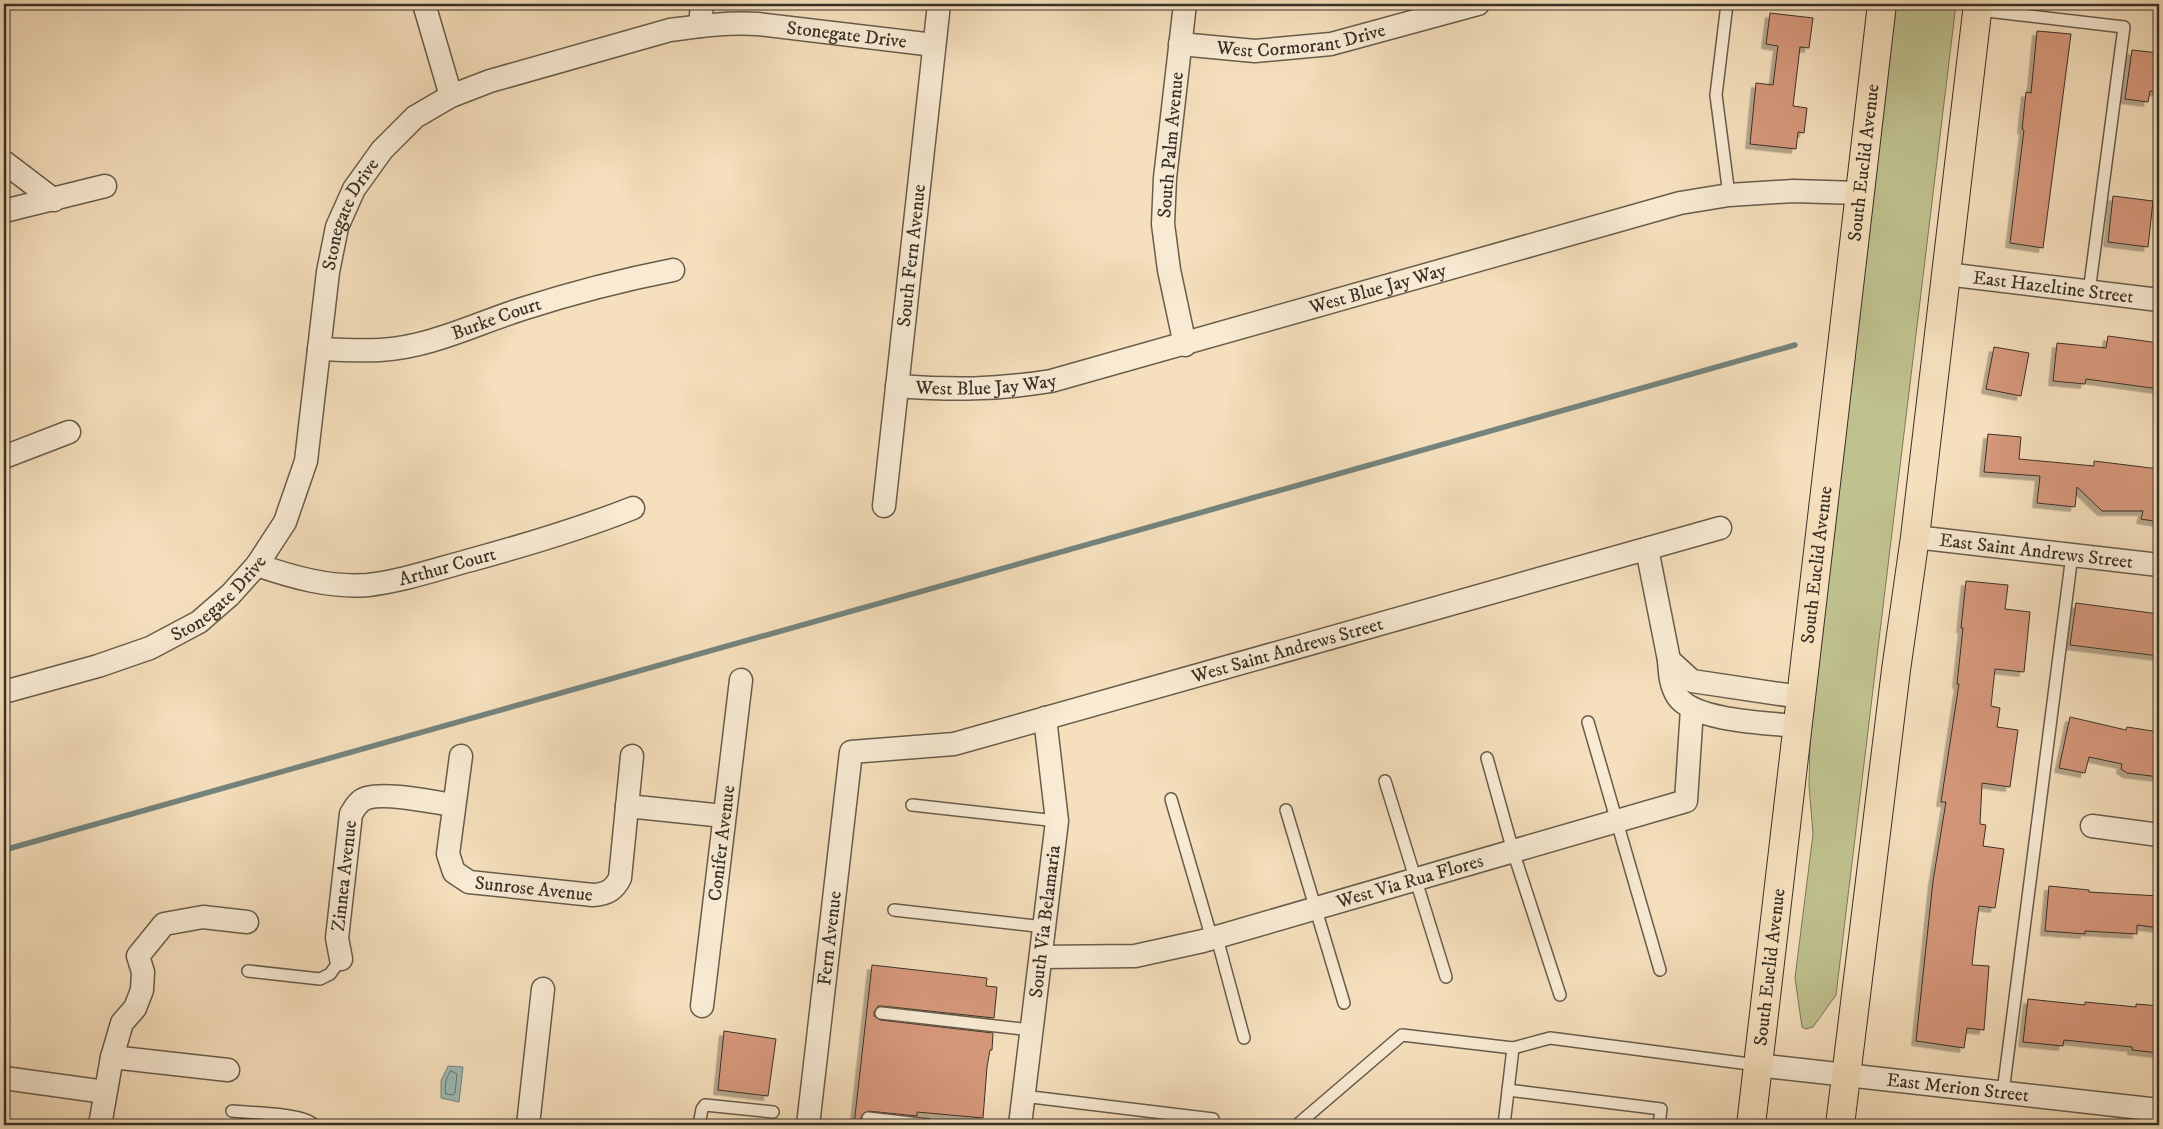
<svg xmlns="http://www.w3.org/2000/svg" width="2163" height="1129" font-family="'IM FELL DW Pica',serif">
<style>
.green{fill:#bfc18f;stroke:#7c795b}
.water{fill:#9dbbb7;stroke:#75847d}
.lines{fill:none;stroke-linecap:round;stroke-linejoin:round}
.shore{stroke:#6b766f;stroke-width:1}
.stream{stroke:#75847d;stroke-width:5.5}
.building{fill:#d7987c;stroke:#393127;filter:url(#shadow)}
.lane-casing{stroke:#685c4c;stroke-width:14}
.street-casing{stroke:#685c4c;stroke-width:25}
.primary-casing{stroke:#393127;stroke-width:30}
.lane{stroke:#f8ead3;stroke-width:11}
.street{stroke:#f8ead3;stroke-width:22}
.primary{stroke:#f5dfbc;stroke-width:28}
.labels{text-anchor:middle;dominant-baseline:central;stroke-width:4;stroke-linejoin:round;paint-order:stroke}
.street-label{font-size:19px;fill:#393127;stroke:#f8ead3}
</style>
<defs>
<filter id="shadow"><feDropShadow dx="-4.5" dy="4.5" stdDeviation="0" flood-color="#0004"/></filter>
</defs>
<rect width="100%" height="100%" fill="#f5dfbc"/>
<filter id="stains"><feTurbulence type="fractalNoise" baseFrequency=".004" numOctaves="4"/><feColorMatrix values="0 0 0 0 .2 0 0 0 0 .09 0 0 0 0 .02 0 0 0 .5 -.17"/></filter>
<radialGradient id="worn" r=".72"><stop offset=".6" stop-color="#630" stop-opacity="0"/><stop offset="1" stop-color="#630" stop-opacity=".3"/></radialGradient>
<path class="green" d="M 1896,4 L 1956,4 L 1836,995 L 1813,1027 L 1806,1029 L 1802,1027 L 1795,978 L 1813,834 L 1809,786 L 1810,741 Z"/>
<path class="water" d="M 448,1066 L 463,1067 L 459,1102 L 441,1098 L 441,1081 Z"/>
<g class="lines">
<path class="shore" d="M 451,1071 L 457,1074 L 455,1093 L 453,1095 L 446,1094 C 444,1087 446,1076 451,1071 Z"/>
<path class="stream" d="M 4,850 L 1795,345"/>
</g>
<g class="building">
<path d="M 1770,13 L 1813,18 L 1809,48 L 1800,47 L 1793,106 L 1807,108 L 1804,133 L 1798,132 L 1796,149 L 1750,144 L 1756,83 L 1773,85 L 1778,46 L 1766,44 Z"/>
<path d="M 2037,31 L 2071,34 L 2043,248 L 2010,243 L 2024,130 L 2022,129 L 2026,92 L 2031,93 Z"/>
<path d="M 2132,50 L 2159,53 L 2159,92 L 2150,91 L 2148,102 L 2125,99 Z"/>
<path d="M 2113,196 L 2153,201 L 2148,247 L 2108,242 Z"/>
<path d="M 2108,336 L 2159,343 L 2159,389 L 2086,379 L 2085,384 L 2053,381 L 2057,343 L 2106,348 Z"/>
<path d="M 1994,347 L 2029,353 L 2021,396 L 1986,389 Z"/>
<path d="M 1988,434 L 2021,437 L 2019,459 L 2094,466 L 2094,461 L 2159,469 L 2159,522 L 2141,519 L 2143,511 L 2102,511 L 2077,487 L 2075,507 L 2037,503 L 2040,476 L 1984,472 Z"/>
<path d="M 1966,581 L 2008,585 L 2005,609 L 2030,612 L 2024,672 L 1995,669 L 1991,706 L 2000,708 L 1997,727 L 2018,730 L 2010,787 L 1982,783 L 1980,824 L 1986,825 L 1983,846 L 2004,849 L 1995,908 L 1979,906 L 1976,928 L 1972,965 L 1989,966 L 1984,1030 L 1967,1028 L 1964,1048 L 1916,1041 L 1933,881 L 1946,802 L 1941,802 L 1959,684 L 1957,684 L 1963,628 L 1961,628 Z"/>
<path d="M 2076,603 L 2159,614 L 2159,656 L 2070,645 Z"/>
<path d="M 2070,717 L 2126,730 L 2127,727 L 2159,732 L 2159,777 L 2127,773 L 2121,769 L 2122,764 L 2089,757 L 2085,773 L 2059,768 Z"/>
<path d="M 2049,886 L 2089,890 L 2089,892 L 2159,896 L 2159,928 L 2137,925 L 2137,934 L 2085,931 L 2085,934 L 2045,931 Z"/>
<path d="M 872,965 L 987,978 L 986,986 L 997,987 L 994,1018 L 882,1006 L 878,1006 L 874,1012 L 874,1016 L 880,1020 L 993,1033 L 992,1050 L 990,1050 L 987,1067 L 983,1118 L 917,1112 L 917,1116 L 868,1111 L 861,1117 L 861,1121 L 866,1125 L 854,1125 Z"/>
<path d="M 2028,999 L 2085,1005 L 2085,1002 L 2136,1007 L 2136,1004 L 2159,1006 L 2159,1053 L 2132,1050 L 2132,1047 L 2064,1040 L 2063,1046 L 2023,1042 Z"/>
<path d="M 724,1031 L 776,1039 L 768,1096 L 718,1090 Z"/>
</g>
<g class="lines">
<g class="lane-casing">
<g id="lane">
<path d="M 1727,4 L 1716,95 L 1729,195"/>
<path d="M 2157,4 L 2159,5"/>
<path d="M 1978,10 L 2124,27 L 2089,292"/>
<path d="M 1588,722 L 1660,970"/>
<path d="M 1487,758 L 1513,851 L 1560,995"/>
<path d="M 1385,781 L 1446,977"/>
<path d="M 1171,799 L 1212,939"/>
<path d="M 912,805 L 1057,821"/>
<path d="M 1286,810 L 1344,1003"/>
<path d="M 894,910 L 1044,927"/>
<path d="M 1217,938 L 1244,1038"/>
<path d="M 248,971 L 320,979 L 330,974 L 341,959"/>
<path d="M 881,1013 L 1031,1030"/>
<path d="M 1508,1090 L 1661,1109 L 1659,1125"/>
<path d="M 2003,1092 L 2072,555"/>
<path d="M 1023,1096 L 1213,1119"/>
<path d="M 232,1111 C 249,1113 304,1113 314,1125"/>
<path d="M 868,1118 L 928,1125"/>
<path d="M 699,1125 L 702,1109 L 705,1105 L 773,1112"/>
<path d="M 1297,1125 L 1402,1035 L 1513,1048 L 1550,1038 L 1757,1065"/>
<path d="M 1504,1125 L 1513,1048"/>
</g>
</g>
<g class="street-casing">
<g id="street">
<path d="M 424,4 L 451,96"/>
<path d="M 1185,4 L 1165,178 L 1163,224 L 1169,270 L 1185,345"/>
<path d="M 700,26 L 702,4"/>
<path id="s1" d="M 1180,44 L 1255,51 L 1331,44 L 1478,4"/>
<path d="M 4,162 L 54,200"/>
<path d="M 4,211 L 105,186"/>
<path id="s2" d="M 1946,274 L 2159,300"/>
<path id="s3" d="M 319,349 C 339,350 360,351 380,350 C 431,347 475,324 522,309 C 572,293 622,280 673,270"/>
<path id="s4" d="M 897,386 C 953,390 995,390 1051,381 L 1680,203 L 1729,195 L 1793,191 L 1859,193"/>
<path d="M 4,457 L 69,432"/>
<path id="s5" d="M 884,506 L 939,4"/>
<path id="s6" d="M 1915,537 L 2159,565"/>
<path d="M 1647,549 L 1669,660 C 1670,673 1670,685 1678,697 C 1695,721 1768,723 1796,726"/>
<path id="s7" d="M 257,565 C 292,577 330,588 368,585 C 403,581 437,569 471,560 C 526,545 580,529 633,508"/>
<path d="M 1669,660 L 1692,681 L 1800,697"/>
<path id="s8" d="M 4,692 L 98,666 L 150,648 L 199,622 L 230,595 L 257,565 L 285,522 L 306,461 L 328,272 L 337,227 L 354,189 L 382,150 L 415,117 L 451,96 L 490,81 L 670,30 C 700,26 728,22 758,24 L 934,45"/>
<path id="s9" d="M 461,756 L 448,854 L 454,872 L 469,882 L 593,895 C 607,894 614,890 620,878 L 632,756"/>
<path d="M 627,806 L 724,816"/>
<path d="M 2092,826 L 2159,835"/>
<path id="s10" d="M 1041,957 L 1135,956 L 1203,941 L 1686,801 L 1692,709"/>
<path id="s11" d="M 341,959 L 337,938 L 351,814 C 355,807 359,800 367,798 C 388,792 432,802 454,805"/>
<path id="s12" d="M 702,1006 L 741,680"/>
<path d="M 112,1057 L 228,1070"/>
<path id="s13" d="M 1757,1065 L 2159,1110"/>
<path d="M 4,1078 L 105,1092"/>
<path d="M 100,1125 L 112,1057 L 122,1023 L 135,1008 L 142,990 L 143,972 L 138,956 L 164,924 L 203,917 L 247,922"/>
<path d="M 528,1125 L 543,989"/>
<path id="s14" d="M 808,1125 L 851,752 L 954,744 L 1720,528"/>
<path id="s15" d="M 1020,1125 L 1057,821 L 1045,718"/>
</g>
</g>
<g class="primary-casing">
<g id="primary">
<path id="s16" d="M 1751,1125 L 1882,4"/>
<path d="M 1840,1125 L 1896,670 L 1915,537 L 1978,4"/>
</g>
</g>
<use href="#lane" class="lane"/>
<use href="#street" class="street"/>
<use href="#primary" class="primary"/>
</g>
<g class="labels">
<g class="street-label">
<text stroke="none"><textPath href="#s8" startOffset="1226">Stonegate Drive</textPath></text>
<text stroke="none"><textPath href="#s1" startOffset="122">West Cormorant Drive</textPath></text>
<text transform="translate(1171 145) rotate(-85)">South Palm Avenue</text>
<text stroke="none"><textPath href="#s16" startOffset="969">South Euclid Avenue</textPath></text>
<text stroke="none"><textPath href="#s8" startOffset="658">Stonegate Drive</textPath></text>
<text stroke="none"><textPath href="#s5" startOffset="252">South Fern Avenue</textPath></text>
<text stroke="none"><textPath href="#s2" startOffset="108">East Hazeltine Street</textPath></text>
<text stroke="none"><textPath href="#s4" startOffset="494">West Blue Jay Way</textPath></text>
<text stroke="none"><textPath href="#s3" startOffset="182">Burke Court</textPath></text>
<text stroke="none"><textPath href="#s4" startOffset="89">West Blue Jay Way</textPath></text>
<text stroke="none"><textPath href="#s6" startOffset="122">East Saint Andrews Street</textPath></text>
<text stroke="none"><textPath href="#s16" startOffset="564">South Euclid Avenue</textPath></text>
<text stroke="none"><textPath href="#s7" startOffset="195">Arthur Court</textPath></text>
<text stroke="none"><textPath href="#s8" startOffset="238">Stonegate Drive</textPath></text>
<text stroke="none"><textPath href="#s14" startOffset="825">West Saint Andrews Street</textPath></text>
<text stroke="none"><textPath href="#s12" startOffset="164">Conifer Avenue</textPath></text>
<text stroke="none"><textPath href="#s11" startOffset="84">Zinnea Avenue</textPath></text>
<text stroke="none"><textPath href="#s10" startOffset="379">West Via Rua Flores</textPath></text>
<text stroke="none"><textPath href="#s9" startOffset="201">Sunrose Avenue</textPath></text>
<text stroke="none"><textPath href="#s15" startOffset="205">South Via Belamaria</textPath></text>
<text stroke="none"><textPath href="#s14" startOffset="188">Fern Avenue</textPath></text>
<text stroke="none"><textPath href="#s16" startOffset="159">South Euclid Avenue</textPath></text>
<text stroke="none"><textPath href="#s13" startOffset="202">East Merion Street</textPath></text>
</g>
</g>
<rect width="2163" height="1129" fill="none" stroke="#f5dfbc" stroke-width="20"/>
<rect x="5" y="5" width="2153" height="1119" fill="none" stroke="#393127" stroke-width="2.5"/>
<rect x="10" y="10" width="2143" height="1109" fill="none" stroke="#393127"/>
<rect width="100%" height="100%" filter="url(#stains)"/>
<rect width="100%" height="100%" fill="url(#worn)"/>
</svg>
